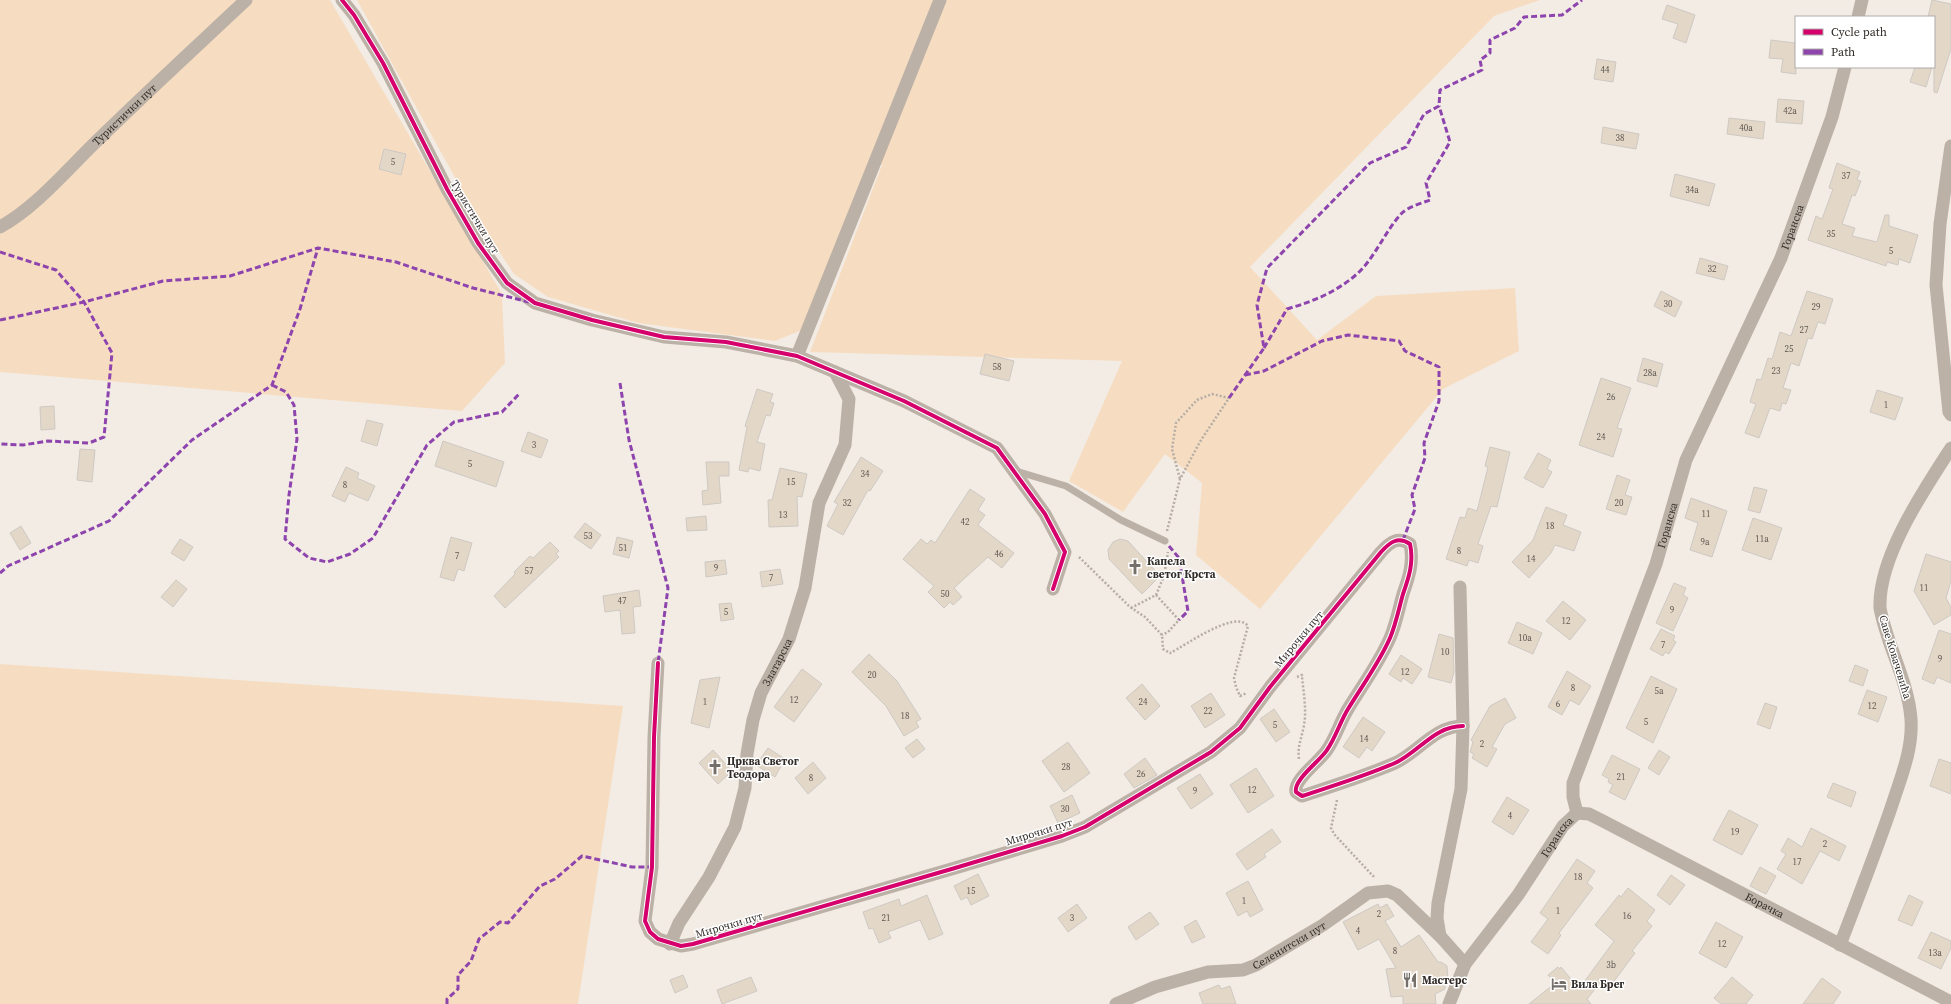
<svg xmlns="http://www.w3.org/2000/svg" width="1951" height="1004" font-family="'Source Serif 4',serif">
<style>
.green{fill:#f6ddc2}
.building{fill:#e3d7c8;stroke:#cec9c3}
.lines{fill:none;stroke-linecap:round;stroke-linejoin:round}
.path{stroke:#b6ada4;stroke-width:2.5;stroke-dasharray:2 2;stroke-linecap:butt}
.service{stroke:#bcb1a6;stroke-width:7}
.minor{stroke:#bcb1a6;stroke-width:13}
.quiet{stroke:#8e44ad;stroke-width:3;stroke-dasharray:6 3;stroke-linecap:butt}
.cycleway-casing{stroke:#fff;stroke-width:6}
.cycleway{stroke:#d6006c;stroke-width:4}
.labels{text-anchor:middle;dominant-baseline:central;stroke-width:3;stroke-linejoin:round;paint-order:stroke}
.number-label{font-size:9px;fill:#5e5750}
.street-label{font-size:11px;fill:#312c28;stroke:#fff}
.poi-label{font-size:11px;font-weight:bold;fill:#312c28;stroke:#fff;text-anchor:start}
</style>
<rect width="100%" height="100%" fill="#f2ece5"/>
<g class="green">
<path d="M 0,0 L 330,0 L 502,294 L 505,363 L 462,411 L 0,372 Z"/>
<path d="M 357,0 L 1540,0 L 1494,16 L 1250,267 L 1317,340 L 1376,296 L 1515,288 L 1519,351 L 1443,389 L 1260,609 L 1196,555 L 1202,483 L 1165,454 L 1123,512 L 1069,481 L 1122,361 L 810,352 L 882,165 L 869,162 L 802,330 L 775,341 L 638,323 L 548,297 L 514,274 L 480,223 Z"/>
<path d="M 0,664 L 623,706 L 578,1004 L 0,1004 Z"/>
</g>
<g class="building">
<path d="M 1932,0 L 1951,4 L 1951,49 L 1937,93 L 1934,92 L 1934,17 L 1928,17 Z"/>
<path d="M 1667,5 L 1695,15 L 1686,43 L 1673,38 L 1678,24 L 1662,19 Z"/>
<path d="M 1771,40 L 1795,43 L 1796,74 L 1781,72 L 1783,59 L 1769,58 Z"/>
<path d="M 1597,59 L 1616,62 L 1613,82 L 1594,79 Z"/>
<path d="M 1915,67 L 1932,67 L 1926,87 L 1910,82 Z"/>
<path d="M 1778,99 L 1804,101 L 1802,124 L 1776,122 Z"/>
<path d="M 1729,118 L 1765,122 L 1763,139 L 1727,134 Z"/>
<path d="M 1603,127 L 1639,134 L 1636,149 L 1601,143 Z"/>
<path d="M 384,149 L 406,154 L 401,175 L 379,169 Z"/>
<path d="M 1837,163 L 1860,172 L 1857,180 L 1861,181 L 1855,196 L 1852,195 L 1842,224 L 1855,228 L 1852,236 L 1877,242 L 1885,215 L 1889,215 L 1889,226 L 1918,235 L 1910,263 L 1899,259 L 1898,265 L 1887,262 L 1886,266 L 1808,240 L 1816,216 L 1822,219 L 1833,189 L 1829,188 Z"/>
<path d="M 1675,174 L 1715,184 L 1709,206 L 1670,196 Z"/>
<path d="M 1700,258 L 1728,266 L 1724,280 L 1696,273 Z"/>
<path d="M 1661,291 L 1682,302 L 1675,317 L 1654,306 Z"/>
<path d="M 1807,291 L 1833,299 L 1825,324 L 1818,322 L 1812,339 L 1808,338 L 1799,366 L 1791,363 L 1783,388 L 1791,390 L 1786,404 L 1782,403 L 1780,411 L 1770,408 L 1759,438 L 1745,433 L 1756,404 L 1750,402 L 1757,379 L 1761,380 L 1768,358 L 1772,359 L 1780,332 L 1791,336 Z"/>
<path d="M 985,354 L 1014,361 L 1009,381 L 980,374 Z"/>
<path d="M 1643,358 L 1663,364 L 1657,387 L 1637,381 Z"/>
<path d="M 1601,378 L 1631,388 L 1617,428 L 1622,429 L 1613,457 L 1579,445 Z"/>
<path d="M 757,389 L 773,394 L 770,402 L 774,403 L 770,416 L 766,415 L 757,442 L 765,444 L 760,471 L 749,468 L 748,472 L 739,470 L 747,427 L 745,426 Z"/>
<path d="M 1877,390 L 1903,398 L 1895,420 L 1870,412 Z"/>
<path d="M 54,406 L 55,429 L 41,430 L 40,407 Z"/>
<path d="M 367,420 L 383,424 L 377,446 L 361,441 Z"/>
<path d="M 528,432 L 548,440 L 541,458 L 521,451 Z"/>
<path d="M 443,441 L 504,462 L 496,487 L 435,466 Z"/>
<path d="M 1490,447 L 1510,452 L 1497,507 L 1491,506 L 1478,544 L 1483,546 L 1478,563 L 1469,560 L 1467,566 L 1446,559 L 1460,517 L 1465,518 L 1468,508 L 1477,511 L 1488,467 L 1485,466 Z"/>
<path d="M 80,449 L 95,450 L 92,482 L 77,480 Z"/>
<path d="M 1538,453 L 1551,460 L 1547,469 L 1552,472 L 1543,488 L 1524,478 Z"/>
<path d="M 861,457 L 883,471 L 870,491 L 868,490 L 843,535 L 827,526 L 838,504 L 834,502 Z"/>
<path d="M 706,462 L 729,462 L 729,476 L 719,476 L 721,503 L 703,505 L 702,491 L 708,490 Z"/>
<path d="M 346,467 L 359,473 L 357,478 L 375,486 L 368,501 L 349,493 L 345,502 L 332,496 Z"/>
<path d="M 780,468 L 807,474 L 802,497 L 797,496 L 798,526 L 769,527 L 768,500 L 772,500 Z"/>
<path d="M 1617,475 L 1630,480 L 1625,495 L 1632,497 L 1626,515 L 1606,509 Z"/>
<path d="M 1754,487 L 1767,490 L 1760,513 L 1748,510 Z"/>
<path d="M 970,489 L 985,499 L 978,510 L 985,515 L 978,525 L 1014,553 L 1002,568 L 988,557 L 954,588 L 962,597 L 953,605 L 950,602 L 944,608 L 928,592 L 934,586 L 903,559 L 921,539 L 927,544 L 931,540 L 935,543 Z"/>
<path d="M 1691,498 L 1727,511 L 1712,557 L 1690,550 L 1698,523 L 1685,518 Z"/>
<path d="M 1546,507 L 1567,515 L 1563,525 L 1581,532 L 1574,551 L 1555,545 L 1551,553 L 1529,578 L 1512,562 L 1533,540 Z"/>
<path d="M 706,516 L 707,530 L 687,531 L 686,518 Z"/>
<path d="M 1753,518 L 1782,528 L 1771,560 L 1742,550 Z"/>
<path d="M 585,523 L 601,535 L 591,549 L 574,537 Z"/>
<path d="M 21,526 L 31,543 L 20,550 L 10,533 Z"/>
<path d="M 451,537 L 472,543 L 464,571 L 458,569 L 454,581 L 440,577 Z"/>
<path d="M 617,537 L 633,541 L 629,558 L 613,554 Z"/>
<path d="M 180,539 L 193,547 L 184,561 L 171,553 Z"/>
<path d="M 1120,539 L 1128,541 L 1160,576 L 1142,594 L 1109,559 L 1108,550 L 1113,542 Z"/>
<path d="M 550,542 L 559,551 L 556,554 L 559,557 L 505,608 L 494,596 L 515,574 L 514,572 L 530,556 L 533,558 Z"/>
<path d="M 1926,554 L 1951,562 L 1951,581 L 1946,598 L 1951,607 L 1951,615 L 1934,625 L 1914,591 Z"/>
<path d="M 725,560 L 727,574 L 706,577 L 705,562 Z"/>
<path d="M 780,569 L 783,584 L 762,587 L 760,572 Z"/>
<path d="M 176,580 L 187,589 L 173,607 L 161,597 Z"/>
<path d="M 1674,583 L 1686,588 L 1683,595 L 1688,598 L 1673,631 L 1656,623 Z"/>
<path d="M 639,590 L 641,606 L 633,607 L 635,633 L 622,634 L 620,610 L 605,612 L 603,596 Z"/>
<path d="M 1563,601 L 1586,620 L 1570,640 L 1546,621 Z"/>
<path d="M 731,603 L 734,619 L 721,621 L 719,604 Z"/>
<path d="M 1517,622 L 1542,633 L 1533,654 L 1508,643 Z"/>
<path d="M 1661,629 L 1675,636 L 1673,640 L 1676,642 L 1669,654 L 1665,652 L 1663,656 L 1650,649 Z"/>
<path d="M 1939,630 L 1951,634 L 1951,683 L 1937,677 L 1934,684 L 1922,679 Z"/>
<path d="M 1439,634 L 1453,638 L 1454,672 L 1451,683 L 1428,677 Z"/>
<path d="M 869,654 L 897,681 L 921,719 L 916,722 L 919,727 L 904,736 L 886,706 L 852,672 Z"/>
<path d="M 1401,655 L 1422,669 L 1412,684 L 1403,678 L 1401,682 L 1389,674 Z"/>
<path d="M 1855,665 L 1868,670 L 1863,686 L 1849,681 Z"/>
<path d="M 802,669 L 822,684 L 794,722 L 774,707 Z"/>
<path d="M 1567,671 L 1591,686 L 1579,705 L 1570,700 L 1562,715 L 1548,707 Z"/>
<path d="M 1651,676 L 1677,689 L 1653,743 L 1626,728 Z"/>
<path d="M 720,677 L 709,728 L 691,723 L 700,680 Z"/>
<path d="M 1142,684 L 1160,706 L 1145,720 L 1126,698 Z"/>
<path d="M 1867,690 L 1887,697 L 1878,722 L 1858,714 Z"/>
<path d="M 1211,693 L 1225,715 L 1205,728 L 1191,706 Z"/>
<path d="M 1505,698 L 1516,718 L 1505,724 L 1492,747 L 1497,749 L 1487,767 L 1472,758 L 1474,754 L 1470,752 L 1473,742 L 1471,740 L 1490,706 Z"/>
<path d="M 1765,703 L 1777,707 L 1770,729 L 1757,724 Z"/>
<path d="M 1274,709 L 1290,732 L 1276,742 L 1260,719 Z"/>
<path d="M 1363,717 L 1385,732 L 1372,751 L 1367,747 L 1359,758 L 1343,747 Z"/>
<path d="M 917,739 L 925,749 L 913,758 L 905,748 Z"/>
<path d="M 1068,742 L 1090,773 L 1064,792 L 1042,761 Z"/>
<path d="M 768,748 L 785,759 L 775,777 L 756,765 Z"/>
<path d="M 713,750 L 732,771 L 718,784 L 699,763 Z"/>
<path d="M 1659,750 L 1670,757 L 1659,775 L 1648,768 Z"/>
<path d="M 1612,755 L 1640,769 L 1625,800 L 1609,792 L 1613,785 L 1608,782 L 1609,779 L 1602,775 Z"/>
<path d="M 1145,758 L 1157,775 L 1134,788 L 1124,774 Z"/>
<path d="M 1939,759 L 1951,763 L 1951,794 L 1930,786 Z"/>
<path d="M 813,762 L 826,778 L 808,794 L 795,778 Z"/>
<path d="M 1256,768 L 1274,796 L 1248,813 L 1230,785 Z"/>
<path d="M 1200,774 L 1213,794 L 1191,809 L 1177,788 Z"/>
<path d="M 1833,783 L 1856,792 L 1851,807 L 1827,797 Z"/>
<path d="M 1072,795 L 1080,813 L 1058,823 L 1050,806 Z"/>
<path d="M 1507,797 L 1529,810 L 1513,835 L 1492,822 Z"/>
<path d="M 1729,810 L 1758,825 L 1742,855 L 1713,840 Z"/>
<path d="M 1811,828 L 1846,846 L 1839,861 L 1820,851 L 1802,884 L 1777,869 L 1786,854 L 1781,851 L 1788,838 L 1802,847 Z"/>
<path d="M 1272,829 L 1281,842 L 1264,854 L 1266,857 L 1247,870 L 1236,854 Z"/>
<path d="M 1577,859 L 1595,871 L 1587,883 L 1593,888 L 1559,933 L 1561,935 L 1548,954 L 1531,942 L 1548,919 L 1540,913 Z"/>
<path d="M 1760,867 L 1776,876 L 1766,894 L 1750,886 Z"/>
<path d="M 978,874 L 989,896 L 971,905 L 967,897 L 961,900 L 954,886 Z"/>
<path d="M 1671,875 L 1685,885 L 1670,905 L 1657,895 Z"/>
<path d="M 1248,881 L 1263,910 L 1250,917 L 1247,911 L 1238,916 L 1226,893 Z"/>
<path d="M 1628,888 L 1655,910 L 1647,921 L 1652,926 L 1632,951 L 1635,953 L 1612,984 L 1604,978 L 1587,999 L 1591,1004 L 1529,1004 L 1555,983 L 1548,975 L 1558,967 L 1560,969 L 1561,967 L 1579,989 L 1614,941 L 1595,925 L 1619,895 L 1621,897 Z"/>
<path d="M 927,895 L 943,934 L 929,940 L 920,920 L 888,932 L 891,938 L 879,943 L 873,928 L 869,929 L 863,912 L 899,899 L 901,906 Z"/>
<path d="M 1909,895 L 1923,902 L 1912,926 L 1898,920 Z"/>
<path d="M 1077,904 L 1087,918 L 1068,932 L 1058,918 Z"/>
<path d="M 1378,904 L 1380,908 L 1387,904 L 1394,916 L 1385,921 L 1401,947 L 1419,935 L 1438,962 L 1441,962 L 1447,966 L 1448,980 L 1445,982 L 1445,989 L 1435,994 L 1436,1004 L 1403,1004 L 1403,996 L 1391,997 L 1386,969 L 1396,968 L 1379,939 L 1358,950 L 1343,922 Z"/>
<path d="M 1150,912 L 1159,924 L 1136,940 L 1128,927 Z"/>
<path d="M 1196,920 L 1205,937 L 1192,943 L 1184,927 Z"/>
<path d="M 1716,922 L 1743,937 L 1726,968 L 1699,953 Z"/>
<path d="M 1931,932 L 1951,941 L 1951,948 L 1941,969 L 1918,958 Z"/>
<path d="M 683,975 L 688,987 L 675,993 L 670,980 Z"/>
<path d="M 751,977 L 757,991 L 722,1004 L 717,990 Z"/>
<path d="M 1732,977 L 1753,995 L 1746,1004 L 1721,1004 L 1714,998 Z"/>
<path d="M 1822,978 L 1841,992 L 1833,1004 L 1803,1004 Z"/>
<path d="M 1219,985 L 1221,989 L 1230,986 L 1236,1004 L 1203,1004 L 1199,993 Z"/>
</g>
<g class="lines">
<g class="path">
<path d="M 1167,531 L 1180,479 L 1201,440 L 1229,398 L 1212,394 L 1197,400 L 1176,423 L 1172,449 L 1180,479"/>
<path d="M 1079,557 L 1130,607 L 1145,617 L 1162,635 L 1163,649 L 1170,653 C 1185,646 1235,609 1248,626 L 1234,678 L 1236,687 L 1240,696 L 1247,693"/>
<path d="M 1156,595 L 1179,620 L 1168,632 L 1162,635"/>
<path d="M 1131,608 L 1156,595 L 1164,576 L 1168,552"/>
<path d="M 1297,677 L 1302,675 C 1303,691 1307,709 1304,725 C 1302,737 1297,747 1299,759"/>
<path d="M 1337,800 L 1331,828 L 1334,834 L 1373,876 L 1375,876"/>
</g>
<path class="service" d="M 1016,471 L 1066,486 L 1121,520 L 1165,541"/>
<g class="minor">
<path d="M 342,0 L 354,15 L 383,63 L 447,189 L 478,243 L 507,283 L 535,303 L 592,320 L 664,337 L 726,342 L 797,356 L 904,401 L 997,448 L 1045,514 L 1065,552 L 1053,589"/>
<path d="M 1858,17 L 1862,0"/>
<path d="M 1951,146 L 1940,224 L 1936,285 L 1949,412 L 1951,415"/>
<path id="s1" d="M 0,227 C 37,207 71,165 102,136 C 149,90 198,45 246,0"/>
<path d="M 797,356 L 940,0"/>
<path d="M 658,663 L 654,737 L 652,867 L 645,921 L 650,932 L 658,939 L 681,946 L 693,944 L 955,868 L 1062,836 L 1085,827 L 1211,752 L 1240,728 L 1270,687 L 1381,552 C 1390,542 1398,536 1410,544 C 1414,562 1409,577 1403,594 C 1399,608 1396,624 1390,638 C 1379,663 1362,686 1348,709 C 1340,722 1336,737 1327,750 C 1320,761 1293,780 1296,792 L 1302,796 C 1333,786 1365,776 1395,763 C 1419,752 1434,726 1463,726"/>
<path id="s2" d="M 1577,813 L 1573,797 L 1573,783 L 1656,564 L 1686,460 L 1781,258 L 1832,117 L 1845,67"/>
<path id="s3" d="M 1577,813 L 1589,814 L 1601,820 L 1951,1002"/>
<path d="M 1440,936 L 1437,918 L 1438,903 L 1461,789 L 1463,726 L 1460,587"/>
<path id="s4" d="M 670,944 L 679,923 L 709,877 L 735,827 L 745,788 L 747,754 L 753,720 L 761,693 L 789,639 L 805,588 L 819,503 L 845,445 L 849,399 L 835,372"/>
<path d="M 1840,945 C 1858,898 1876,852 1892,805 C 1901,777 1913,749 1911,719 C 1908,680 1887,646 1880,608 C 1878,557 1924,490 1951,448"/>
<path id="s5" d="M 1116,1004 L 1155,987 L 1208,972 L 1243,970 L 1256,965 L 1323,925 L 1368,893 L 1388,891 L 1397,895 L 1440,936 L 1465,964"/>
<path id="s6" d="M 1449,1004 L 1465,964 L 1518,895 L 1563,826 L 1577,813"/>
</g>
<g class="quiet">
<path d="M 0,252 L 56,270 L 84,302 L 112,353 L 104,437 L 89,443 L 48,441 L 23,445 L 0,444"/>
<path d="M 0,320 L 84,302 L 163,281 L 230,276 L 318,248 L 396,262 L 473,288 L 529,302"/>
<path d="M 1264,348 L 1287,309 C 1314,301 1337,292 1358,273 C 1376,256 1385,231 1402,213 C 1408,207 1422,203 1430,200 L 1426,183 L 1450,142 L 1439,106"/>
<path d="M 1245,375 L 1264,371 L 1322,341 L 1348,335 L 1399,341 L 1405,351 L 1439,367 L 1439,401 L 1424,443 L 1425,458 L 1412,495 L 1415,509 L 1403,540"/>
<path d="M 620,383 L 629,440 L 668,588 L 658,663"/>
<path d="M 272,385 L 286,392 L 294,405 L 297,439 L 289,495 L 285,539 L 309,558 L 327,562 L 350,554 L 373,538 L 427,445 L 454,422 L 502,412 L 519,394"/>
<path d="M 1229,398 L 1264,348 L 1257,305 L 1267,268 L 1370,163 L 1406,147 L 1424,114 L 1439,106 L 1440,90 L 1482,70 L 1480,60 L 1490,53 L 1490,40 L 1515,28 L 1524,17 L 1562,15 L 1582,0"/>
<path d="M 1169,546 L 1179,558 L 1188,611 L 1179,620"/>
<path d="M 0,573 L 8,566 L 109,521 L 192,440 L 272,385 L 300,309 L 318,248"/>
<path d="M 447,1004 L 447,999 L 458,989 L 458,975 L 471,961 L 479,939 L 500,922 L 508,923 L 540,886 L 555,879 L 582,856 L 632,867 L 652,867"/>
</g>
<g class="cycleway-casing">
<g id="cycleway">
<path d="M 342,0 L 354,15 L 383,63 L 447,189 L 478,243 L 507,283 L 535,303 L 592,320 L 664,337 L 726,342 L 797,356 L 904,401 L 997,448 L 1045,514 L 1065,552 L 1053,589"/>
<path d="M 658,663 L 654,737 L 652,867 L 645,921 L 650,932 L 658,939 L 681,946 L 693,944 L 955,868 L 1062,836 L 1085,827 L 1211,752 L 1240,728 L 1270,687 L 1381,552 C 1390,542 1398,536 1410,544 C 1414,562 1409,577 1403,594 C 1399,608 1396,624 1390,638 C 1379,663 1362,686 1348,709 C 1340,722 1336,737 1327,750 C 1320,761 1293,780 1296,792 L 1302,796 C 1333,786 1365,776 1395,763 C 1419,752 1434,726 1463,726"/>
</g>
</g>
<use href="#cycleway" class="cycleway"/>
</g>
<defs>
<g id="church-bare" transform="scale(1.2)"><path d="M-1.2-6h2.4v3.5h3.3v2.4h-3.3V6h-2.4V-.1h-3.3v-2.4h3.3Z" fill="#756f6a" stroke="#fff" stroke-width="2.5" paint-order="stroke"/></g>
<g id="restaurant-bare" transform="scale(1.2)"><path d="M-5-6h1v4h1v-4h1v4h1v-4h1v5L-1.5 .5V6h-2V.5L-5-1ZM5-6V6H3V1.5H1.5Q1.5-4 5-6Z" fill="#756f6a" stroke="#fff" stroke-width="2.5" paint-order="stroke"/></g>
<g id="hotel-bare" transform="scale(1.2)"><path d="M-6-4.5h1.5V1H6V5H4.5V3h-9V5H-6ZM-4 0a1.8 1.8 0 1 1 3.6 0ZM.5 0V-2.5h3Q6-2.5 6 0Z" fill="#756f6a" stroke="#fff" stroke-width="2.5" paint-order="stroke"/></g>
</defs>
<g fill-rule="evenodd">
<use href="#church-bare" x="1135" y="567"/>
<use href="#church-bare" x="715" y="767"/>
<use href="#restaurant-bare" x="1410" y="980"/>
<use href="#hotel-bare" x="1559" y="984"/>
</g>
<g class="labels">
<g class="number-label">
<text x="1605" y="70">44</text>
<text x="1790" y="111">42a</text>
<text x="1746" y="128">40a</text>
<text x="1620" y="138">38</text>
<text x="393" y="162">5</text>
<text x="1846" y="176">37</text>
<text x="1692" y="190">34a</text>
<text x="1831" y="234">35</text>
<text x="1891" y="251">5</text>
<text x="1712" y="269">32</text>
<text x="1668" y="304">30</text>
<text x="1816" y="307">29</text>
<text x="1804" y="330">27</text>
<text x="1789" y="349">25</text>
<text x="997" y="367">58</text>
<text x="1776" y="371">23</text>
<text x="1650" y="373">28a</text>
<text x="1611" y="397">26</text>
<text x="1886" y="405">1</text>
<text x="1601" y="437">24</text>
<text x="534" y="445">3</text>
<text x="470" y="464">5</text>
<text x="865" y="474">34</text>
<text x="791" y="482">15</text>
<text x="345" y="485">8</text>
<text x="847" y="503">32</text>
<text x="1619" y="503">20</text>
<text x="1706" y="514">11</text>
<text x="783" y="515">13</text>
<text x="965" y="522">42</text>
<text x="1550" y="526">18</text>
<text x="588" y="536">53</text>
<text x="1762" y="539">11a</text>
<text x="1705" y="542">9a</text>
<text x="623" y="548">51</text>
<text x="1459" y="551">8</text>
<text x="999" y="554">46</text>
<text x="457" y="556">7</text>
<text x="1531" y="559">14</text>
<text x="716" y="568">9</text>
<text x="529" y="571">57</text>
<text x="771" y="578">7</text>
<text x="1924" y="588">11</text>
<text x="945" y="594">50</text>
<text x="622" y="601">47</text>
<text x="1672" y="610">9</text>
<text x="726" y="612">5</text>
<text x="1566" y="621">12</text>
<text x="1525" y="638">10a</text>
<text x="1663" y="645">7</text>
<text x="1445" y="652">10</text>
<text x="1940" y="659">9</text>
<text x="1405" y="672">12</text>
<text x="872" y="675">20</text>
<text x="1573" y="688">8</text>
<text x="1659" y="691">5a</text>
<text x="794" y="700">12</text>
<text x="705" y="702">1</text>
<text x="1143" y="702">24</text>
<text x="1558" y="704">6</text>
<text x="1872" y="706">12</text>
<text x="1208" y="711">22</text>
<text x="905" y="716">18</text>
<text x="1646" y="722">5</text>
<text x="1275" y="725">5</text>
<text x="1364" y="739">14</text>
<text x="1482" y="744">2</text>
<text x="1066" y="767">28</text>
<text x="1141" y="774">26</text>
<text x="1621" y="777">21</text>
<text x="811" y="778">8</text>
<text x="1252" y="790">12</text>
<text x="1195" y="791">9</text>
<text x="1065" y="809">30</text>
<text x="1510" y="816">4</text>
<text x="1735" y="832">19</text>
<text x="1825" y="844">2</text>
<text x="1797" y="862">17</text>
<text x="1578" y="877">18</text>
<text x="971" y="891">15</text>
<text x="1244" y="901">1</text>
<text x="1558" y="911">1</text>
<text x="1379" y="914">2</text>
<text x="1627" y="916">16</text>
<text x="886" y="918">21</text>
<text x="1072" y="918">3</text>
<text x="1358" y="931">4</text>
<text x="1722" y="944">12</text>
<text x="1395" y="951">8</text>
<text x="1935" y="953">13a</text>
<text x="1611" y="965">3b</text>
</g>
<g class="street-label">
<text stroke="none"><textPath href="#s1" startOffset="168">Туристички пут</textPath></text>
<text transform="translate(475 217) rotate(59)">Туристички пут</text>
<text stroke="none"><textPath href="#s2" startOffset="629">Горанска</textPath></text>
<text stroke="none"><textPath href="#s2" startOffset="305">Горанска</textPath></text>
<text transform="translate(1299 639) rotate(-50)">Мирочки пут</text>
<text transform="translate(1895 657) rotate(73)">Саве Ковачевића</text>
<text stroke="none"><textPath href="#s4" startOffset="306">Златарска</textPath></text>
<text transform="translate(1039 832) rotate(-17)">Мирочки пут</text>
<text stroke="none"><textPath href="#s6" startOffset="200">Горанска</textPath></text>
<text stroke="none"><textPath href="#s3" startOffset="210">Борачка</textPath></text>
<text transform="translate(729 925) rotate(-16)">Мирочки пут</text>
<text stroke="none"><textPath href="#s5" startOffset="185">Селенитски пут</textPath></text>
</g>
<g class="poi-label">
<text x="1147" y="561">Капела<tspan x="1147" dy="13">светог Крста</tspan></text>
<text x="727" y="761">Црква Светог<tspan x="727" dy="13">Теодора</tspan></text>
<text x="1422" y="980">Мастерс</text>
<text x="1571" y="984">Вила Брег</text>
</g>
</g>
<rect x="1795" y="16" width="140" height="52" fill="#ffffff" stroke="#adaba9"/>
<rect x="1803" y="29" width="20" height="6" fill="#d6006c" stroke="#adaba9"/>
<text x="1831" y="36" font-size="12" fill="#312c28">Cycle path</text>
<rect x="1803" y="49" width="20" height="6" fill="#8e44ad" stroke="#adaba9"/>
<text x="1831" y="56" font-size="12" fill="#312c28">Path</text>
</svg>
